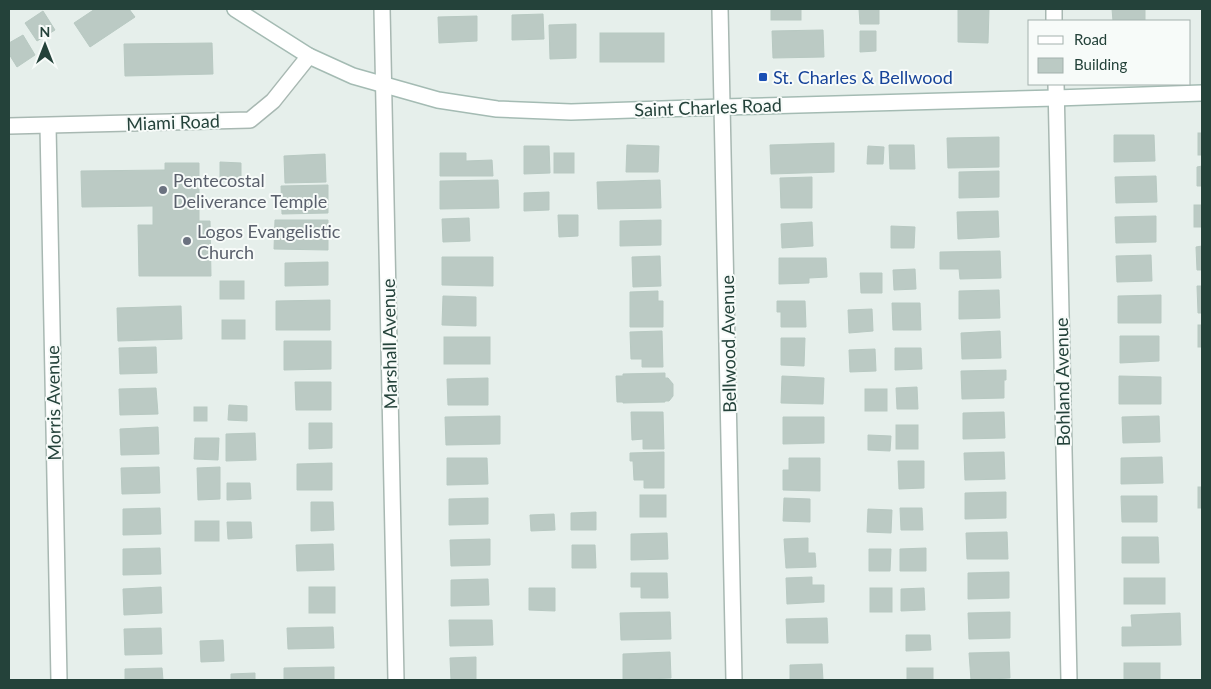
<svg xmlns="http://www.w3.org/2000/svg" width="1211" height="689" font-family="Lato,sans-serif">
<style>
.building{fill:#bbcac4;stroke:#b8c9c2}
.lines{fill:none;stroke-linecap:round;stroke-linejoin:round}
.street-casing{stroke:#a8b8b2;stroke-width:18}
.secondary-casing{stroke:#a4bbb3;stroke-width:18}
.street{stroke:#fff;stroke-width:15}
.secondary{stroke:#fff;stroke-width:15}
.transit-dot{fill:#1a4fb4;stroke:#f7fbf9;stroke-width:2}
.worship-dot{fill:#6b7280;stroke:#f7fbf9;stroke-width:2}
.labels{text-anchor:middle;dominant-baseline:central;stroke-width:4;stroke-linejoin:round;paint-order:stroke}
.transit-label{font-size:18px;fill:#164399;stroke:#f7fbf9;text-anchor:start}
.street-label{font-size:18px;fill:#24423a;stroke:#f7fbf9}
.worship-label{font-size:18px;fill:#5b616d;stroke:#f7fbf9;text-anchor:start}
</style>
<rect width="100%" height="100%" fill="#e6efeb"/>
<g class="building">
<path d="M 95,9 L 129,9 L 135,17 L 90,47 L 74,23 Z"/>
<rect x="771" y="9" width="30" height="11"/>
<path d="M 859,9 L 879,9 L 879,24 L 860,24 Z"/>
<path d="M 958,9 L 989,9 L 988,43 L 958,42 Z"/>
<path d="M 1112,9 L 1145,9 L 1145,21 L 1113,21 Z"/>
<path d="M 43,11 L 55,30 L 37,41 L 25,23 Z"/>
<path d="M 543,14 L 544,39 L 512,40 L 512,15 Z"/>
<path d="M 477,16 L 477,41 L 439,43 L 438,17 Z"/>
<path d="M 576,24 L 576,58 L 550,59 L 549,25 Z"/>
<path d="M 823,30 L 824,57 L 773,58 L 772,31 Z"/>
<path d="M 860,31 L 876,31 L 876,51 L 860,52 Z"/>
<rect x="600" y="33" width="64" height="29"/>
<path d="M 23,35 L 35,55 L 17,67 L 9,54 L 9,43 Z"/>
<path d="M 212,43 L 213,74 L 125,76 L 124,44 Z"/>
<rect x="1198" y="133" width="4" height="22"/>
<path d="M 1114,135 L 1154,135 L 1155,161 L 1114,162 Z"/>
<path d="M 999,137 L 999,167 L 948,168 L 947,138 Z"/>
<path d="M 834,143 L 834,172 L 771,174 L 770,145 Z"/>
<path d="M 627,145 L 659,146 L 658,172 L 626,172 Z"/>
<path d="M 889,145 L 914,145 L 915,169 L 890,169 Z"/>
<path d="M 524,146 L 549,146 L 550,173 L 524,174 Z"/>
<path d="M 868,146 L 884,147 L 883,164 L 867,164 Z"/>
<path d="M 440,153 L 466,153 L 466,161 L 492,160 L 493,176 L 440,176 Z"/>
<rect x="554" y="153" width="20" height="20"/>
<path d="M 325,154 L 326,182 L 285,183 L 284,156 Z"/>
<path d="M 220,162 L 241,163 L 241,181 L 220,181 Z"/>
<path d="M 165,163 L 199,163 L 199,221 L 210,221 L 211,276 L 139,276 L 138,225 L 153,225 L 153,206 L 82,207 L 81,171 L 165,170 Z"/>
<path d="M 1202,166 L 1202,186 L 1197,186 L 1197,167 Z"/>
<path d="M 999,171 L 999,197 L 959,198 L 959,172 Z"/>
<path d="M 1156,176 L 1157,202 L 1116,203 L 1115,177 Z"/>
<path d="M 812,177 L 812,208 L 781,208 L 780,178 Z"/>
<path d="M 498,180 L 499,208 L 440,209 L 440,181 Z"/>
<path d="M 660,180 L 661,208 L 598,209 L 597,182 Z"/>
<path d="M 328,185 L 328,213 L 282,214 L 281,186 Z"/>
<path d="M 549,192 L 549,210 L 524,211 L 524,193 Z"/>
<rect x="1194" y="205" width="8" height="22"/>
<path d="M 998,211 L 999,237 L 958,239 L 957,212 Z"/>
<path d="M 558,215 L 578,215 L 578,236 L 559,237 Z"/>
<path d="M 1156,216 L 1156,242 L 1116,243 L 1115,217 Z"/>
<path d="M 469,218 L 470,241 L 443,242 L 442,219 Z"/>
<path d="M 275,220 L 328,220 L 328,250 L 274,249 Z"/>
<path d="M 661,220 L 661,245 L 620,246 L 620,221 Z"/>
<path d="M 812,222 L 813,246 L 782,248 L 781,224 Z"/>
<path d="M 891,226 L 915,227 L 914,248 L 891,248 Z"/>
<path d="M 1202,246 L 1202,270 L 1197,270 L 1196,247 Z"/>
<path d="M 1000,251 L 1001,278 L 960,279 L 959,269 L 940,269 L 940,252 Z"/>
<path d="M 1151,255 L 1152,281 L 1117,282 L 1116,256 Z"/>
<path d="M 660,256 L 661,286 L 633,287 L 632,257 Z"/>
<path d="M 442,257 L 493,257 L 493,286 L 442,285 Z"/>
<path d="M 779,258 L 826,258 L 827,277 L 809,278 L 809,283 L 779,284 Z"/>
<path d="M 328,262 L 328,285 L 285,286 L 285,263 Z"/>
<path d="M 915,269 L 916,289 L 894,290 L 893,270 Z"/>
<path d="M 860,273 L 882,273 L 882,293 L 861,293 Z"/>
<rect x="220" y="281" width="24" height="18"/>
<path d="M 1197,286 L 1202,286 L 1202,313 L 1198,313 Z"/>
<path d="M 999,290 L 1000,318 L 959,319 L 959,291 Z"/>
<path d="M 658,291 L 658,301 L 663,301 L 663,327 L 630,327 L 630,292 Z"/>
<path d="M 1161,295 L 1161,323 L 1118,323 L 1118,296 Z"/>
<path d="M 443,296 L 476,297 L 476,326 L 442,325 Z"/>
<path d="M 330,300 L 330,330 L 276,330 L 276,301 Z"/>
<path d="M 777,301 L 805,301 L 806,327 L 781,327 L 781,312 L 777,312 Z"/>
<path d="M 892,303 L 920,303 L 921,330 L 893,330 Z"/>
<path d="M 181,306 L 182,339 L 118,341 L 117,308 Z"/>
<path d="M 872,309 L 873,331 L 849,333 L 848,310 Z"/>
<rect x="222" y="320" width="23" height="19"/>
<rect x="1198" y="325" width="4" height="22"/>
<path d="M 662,331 L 663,367 L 642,367 L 642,359 L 631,359 L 630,332 Z"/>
<path d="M 1000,331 L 1001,358 L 962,359 L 961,333 Z"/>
<path d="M 1120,336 L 1159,336 L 1159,361 L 1120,363 Z"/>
<rect x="444" y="337" width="46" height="27"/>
<path d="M 781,338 L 805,338 L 804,366 L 781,365 Z"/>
<path d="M 284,341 L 331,341 L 331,369 L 284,370 Z"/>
<path d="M 156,347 L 157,373 L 120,374 L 119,348 Z"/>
<path d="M 895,348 L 921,348 L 922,369 L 895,370 Z"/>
<path d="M 875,349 L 876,371 L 850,372 L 849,350 Z"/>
<path d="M 1006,370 L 1006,380 L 1004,380 L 1004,398 L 962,399 L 961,371 Z"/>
<path d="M 665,373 L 665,378 L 668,378 L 673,384 L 673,396 L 669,401 L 665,401 L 665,402 L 623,403 L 623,402 L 617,402 L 616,376 L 623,376 L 623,374 Z"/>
<path d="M 782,376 L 824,378 L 823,404 L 781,403 Z"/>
<path d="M 1119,376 L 1161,377 L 1161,404 L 1119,404 Z"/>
<path d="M 488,378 L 488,405 L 448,405 L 447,379 Z"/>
<path d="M 295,382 L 331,382 L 331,410 L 296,410 Z"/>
<path d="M 917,387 L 918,409 L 897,409 L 896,388 Z"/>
<path d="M 156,388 L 158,414 L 120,415 L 119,389 Z"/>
<rect x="865" y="389" width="22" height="22"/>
<path d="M 229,405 L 247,406 L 247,421 L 228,420 Z"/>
<rect x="194" y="407" width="13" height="14"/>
<path d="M 631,412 L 663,412 L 664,449 L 643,449 L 643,439 L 632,440 Z"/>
<path d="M 1004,412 L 1005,438 L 963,439 L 963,413 Z"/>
<path d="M 500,416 L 500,444 L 446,445 L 445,417 Z"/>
<path d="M 1159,416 L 1160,442 L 1123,443 L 1122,417 Z"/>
<path d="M 783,417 L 824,417 L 824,443 L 783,444 Z"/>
<path d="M 309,423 L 332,423 L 332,448 L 309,449 Z"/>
<rect x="896" y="425" width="22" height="24"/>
<path d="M 158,427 L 159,454 L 121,455 L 120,429 Z"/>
<path d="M 255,433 L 256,460 L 226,461 L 226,434 Z"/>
<path d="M 868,435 L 891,436 L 890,451 L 868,450 Z"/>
<path d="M 195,438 L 219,438 L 218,460 L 194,459 Z"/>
<path d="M 664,452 L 664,488 L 644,488 L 644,480 L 634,480 L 633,461 L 630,461 L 630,453 Z"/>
<path d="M 1004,452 L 1005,479 L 965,480 L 964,453 Z"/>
<path d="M 1162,457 L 1163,483 L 1121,484 L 1121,458 Z"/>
<path d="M 447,458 L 487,458 L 488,484 L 447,485 Z"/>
<path d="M 789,458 L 820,458 L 820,491 L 783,490 L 783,470 L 789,470 Z"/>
<path d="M 898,461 L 924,461 L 924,488 L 899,489 Z"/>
<path d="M 332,463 L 332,490 L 297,490 L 297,464 Z"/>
<path d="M 159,467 L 160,493 L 122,494 L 121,468 Z"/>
<path d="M 220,467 L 220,499 L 198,500 L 197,468 Z"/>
<path d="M 227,483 L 250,483 L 251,499 L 227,500 Z"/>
<rect x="1198" y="487" width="4" height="21"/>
<path d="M 1006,492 L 1006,518 L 965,519 L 965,493 Z"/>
<rect x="640" y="495" width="26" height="22"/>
<path d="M 1121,496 L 1157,496 L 1157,522 L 1122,522 Z"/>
<path d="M 488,498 L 488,524 L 449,525 L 449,499 Z"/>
<path d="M 784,498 L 810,499 L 810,522 L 783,521 Z"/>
<path d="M 311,502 L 333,502 L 334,530 L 311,531 Z"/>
<path d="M 160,508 L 161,534 L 123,535 L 123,509 Z"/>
<path d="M 900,508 L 922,508 L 923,530 L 901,530 Z"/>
<path d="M 868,509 L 892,510 L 891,533 L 867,532 Z"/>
<path d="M 596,512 L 596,530 L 571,530 L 571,513 Z"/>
<path d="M 554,514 L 555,530 L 531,531 L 530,515 Z"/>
<rect x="195" y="521" width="24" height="20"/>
<path d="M 227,522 L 251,522 L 252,538 L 228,539 Z"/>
<path d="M 1007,532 L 1008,559 L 967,559 L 966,533 Z"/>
<path d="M 667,533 L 668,559 L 631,560 L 631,534 Z"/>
<path d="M 1122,537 L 1158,537 L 1159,563 L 1122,563 Z"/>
<path d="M 808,538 L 808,553 L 815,553 L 816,567 L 786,568 L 784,539 Z"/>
<path d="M 490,539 L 490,565 L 451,566 L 450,540 Z"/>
<path d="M 333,544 L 334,570 L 297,571 L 296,545 Z"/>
<path d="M 572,545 L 595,545 L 596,568 L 572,568 Z"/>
<path d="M 160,548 L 161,574 L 123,575 L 123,549 Z"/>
<path d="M 926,548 L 926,571 L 900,571 L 900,549 Z"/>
<path d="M 869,549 L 891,549 L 890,571 L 869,571 Z"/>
<path d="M 1009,572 L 1009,598 L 968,599 L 968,573 Z"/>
<path d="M 631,573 L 667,573 L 668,598 L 641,598 L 641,587 L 631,587 Z"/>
<path d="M 812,577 L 812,585 L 824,585 L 824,602 L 787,604 L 786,578 Z"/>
<rect x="1124" y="578" width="41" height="26"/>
<path d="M 488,579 L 489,605 L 451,606 L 451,580 Z"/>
<path d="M 161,587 L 162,613 L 124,615 L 123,589 Z"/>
<rect x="309" y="587" width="26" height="26"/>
<path d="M 529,588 L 555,588 L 555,611 L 529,610 Z"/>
<rect x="870" y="588" width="22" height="24"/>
<path d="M 924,588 L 925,610 L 901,611 L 901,589 Z"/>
<path d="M 670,612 L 671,639 L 621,640 L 620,613 Z"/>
<path d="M 1010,612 L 1010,638 L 969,639 L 968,613 Z"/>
<path d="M 1180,613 L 1181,645 L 1122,646 L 1122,627 L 1132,627 L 1131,615 Z"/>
<path d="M 827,618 L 828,643 L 787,643 L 786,619 Z"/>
<path d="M 449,620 L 492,620 L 493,645 L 450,646 Z"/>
<path d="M 333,627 L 334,648 L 288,649 L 287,628 Z"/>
<path d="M 161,628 L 162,654 L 125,655 L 124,629 Z"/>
<path d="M 906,635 L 930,635 L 931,650 L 906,651 Z"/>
<path d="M 223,640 L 224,661 L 201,662 L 200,641 Z"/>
<path d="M 670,652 L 671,678 L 623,680 L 623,654 Z"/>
<path d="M 1009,652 L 1010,678 L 971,680 L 969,653 Z"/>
<path d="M 476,657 L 476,680 L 451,680 L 450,658 Z"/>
<rect x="1124" y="663" width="36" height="17"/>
<path d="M 822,664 L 823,680 L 790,680 L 790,665 Z"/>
<path d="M 334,667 L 334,680 L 284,680 L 284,668 Z"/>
<path d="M 162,668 L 163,680 L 125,680 L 125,669 Z"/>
<rect x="907" y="668" width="26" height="12"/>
<path d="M 255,673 L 255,680 L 231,680 L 231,674 Z"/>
</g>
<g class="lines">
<g class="street-casing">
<g id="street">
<path d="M 382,9 L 396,680"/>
<path d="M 720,9 L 734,680"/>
<path d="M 1054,9 L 1054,21"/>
<path d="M 1056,84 L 1069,680"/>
<path d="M 9,126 L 250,120 L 273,101 L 309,56"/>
<path d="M 48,126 L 59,680"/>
</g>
</g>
<g class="secondary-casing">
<path id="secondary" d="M 235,9 L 309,56 L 353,76 L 438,100 L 497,109 L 571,112 L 723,107 L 1056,98 L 1202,93"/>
</g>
<use href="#street" class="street"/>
<use href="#secondary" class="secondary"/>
</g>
<rect class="transit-dot" x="758" y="72" width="10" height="10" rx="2.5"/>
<g class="worship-dot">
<circle cx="163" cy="190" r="5"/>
<circle cx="187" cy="241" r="5"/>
</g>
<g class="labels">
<g class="transit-label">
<text x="773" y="77">St. Charles &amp; Bellwood</text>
</g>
<g class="street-label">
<text transform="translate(708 107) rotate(-2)">Saint Charles Road</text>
<text transform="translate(173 122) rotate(-2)">Miami Road</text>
<text transform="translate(389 344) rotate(-91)">Marshall Avenue</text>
<text transform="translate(728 344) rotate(-91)">Bellwood Avenue</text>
<text transform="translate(1062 382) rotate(-91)">Bohland Avenue</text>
<text transform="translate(53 403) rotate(-91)">Morris Avenue</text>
</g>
<g class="worship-label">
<text x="173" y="180">Pentecostal<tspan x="173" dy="21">Deliverance Temple</tspan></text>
<text x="197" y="231">Logos Evangelistic<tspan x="197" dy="21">Church</tspan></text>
</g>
</g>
<rect width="1211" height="689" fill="none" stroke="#24423a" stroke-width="20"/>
<rect x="1028" y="20" width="162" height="65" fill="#f7fbf9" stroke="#a3b1ad"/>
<rect x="1038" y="36" width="25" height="8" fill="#ffffff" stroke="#a3b1ad"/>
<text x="1074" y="45" font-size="15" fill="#24423a">Road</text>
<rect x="1038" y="58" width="25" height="15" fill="#bbcac4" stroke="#a3b1ad"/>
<text x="1074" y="70" font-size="15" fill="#24423a">Building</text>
<g transform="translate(45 45)" stroke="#f7fbf9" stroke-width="4" paint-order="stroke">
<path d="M0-4L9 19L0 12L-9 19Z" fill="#24423a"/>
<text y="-8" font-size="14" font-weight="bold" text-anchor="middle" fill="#24423a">N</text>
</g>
</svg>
